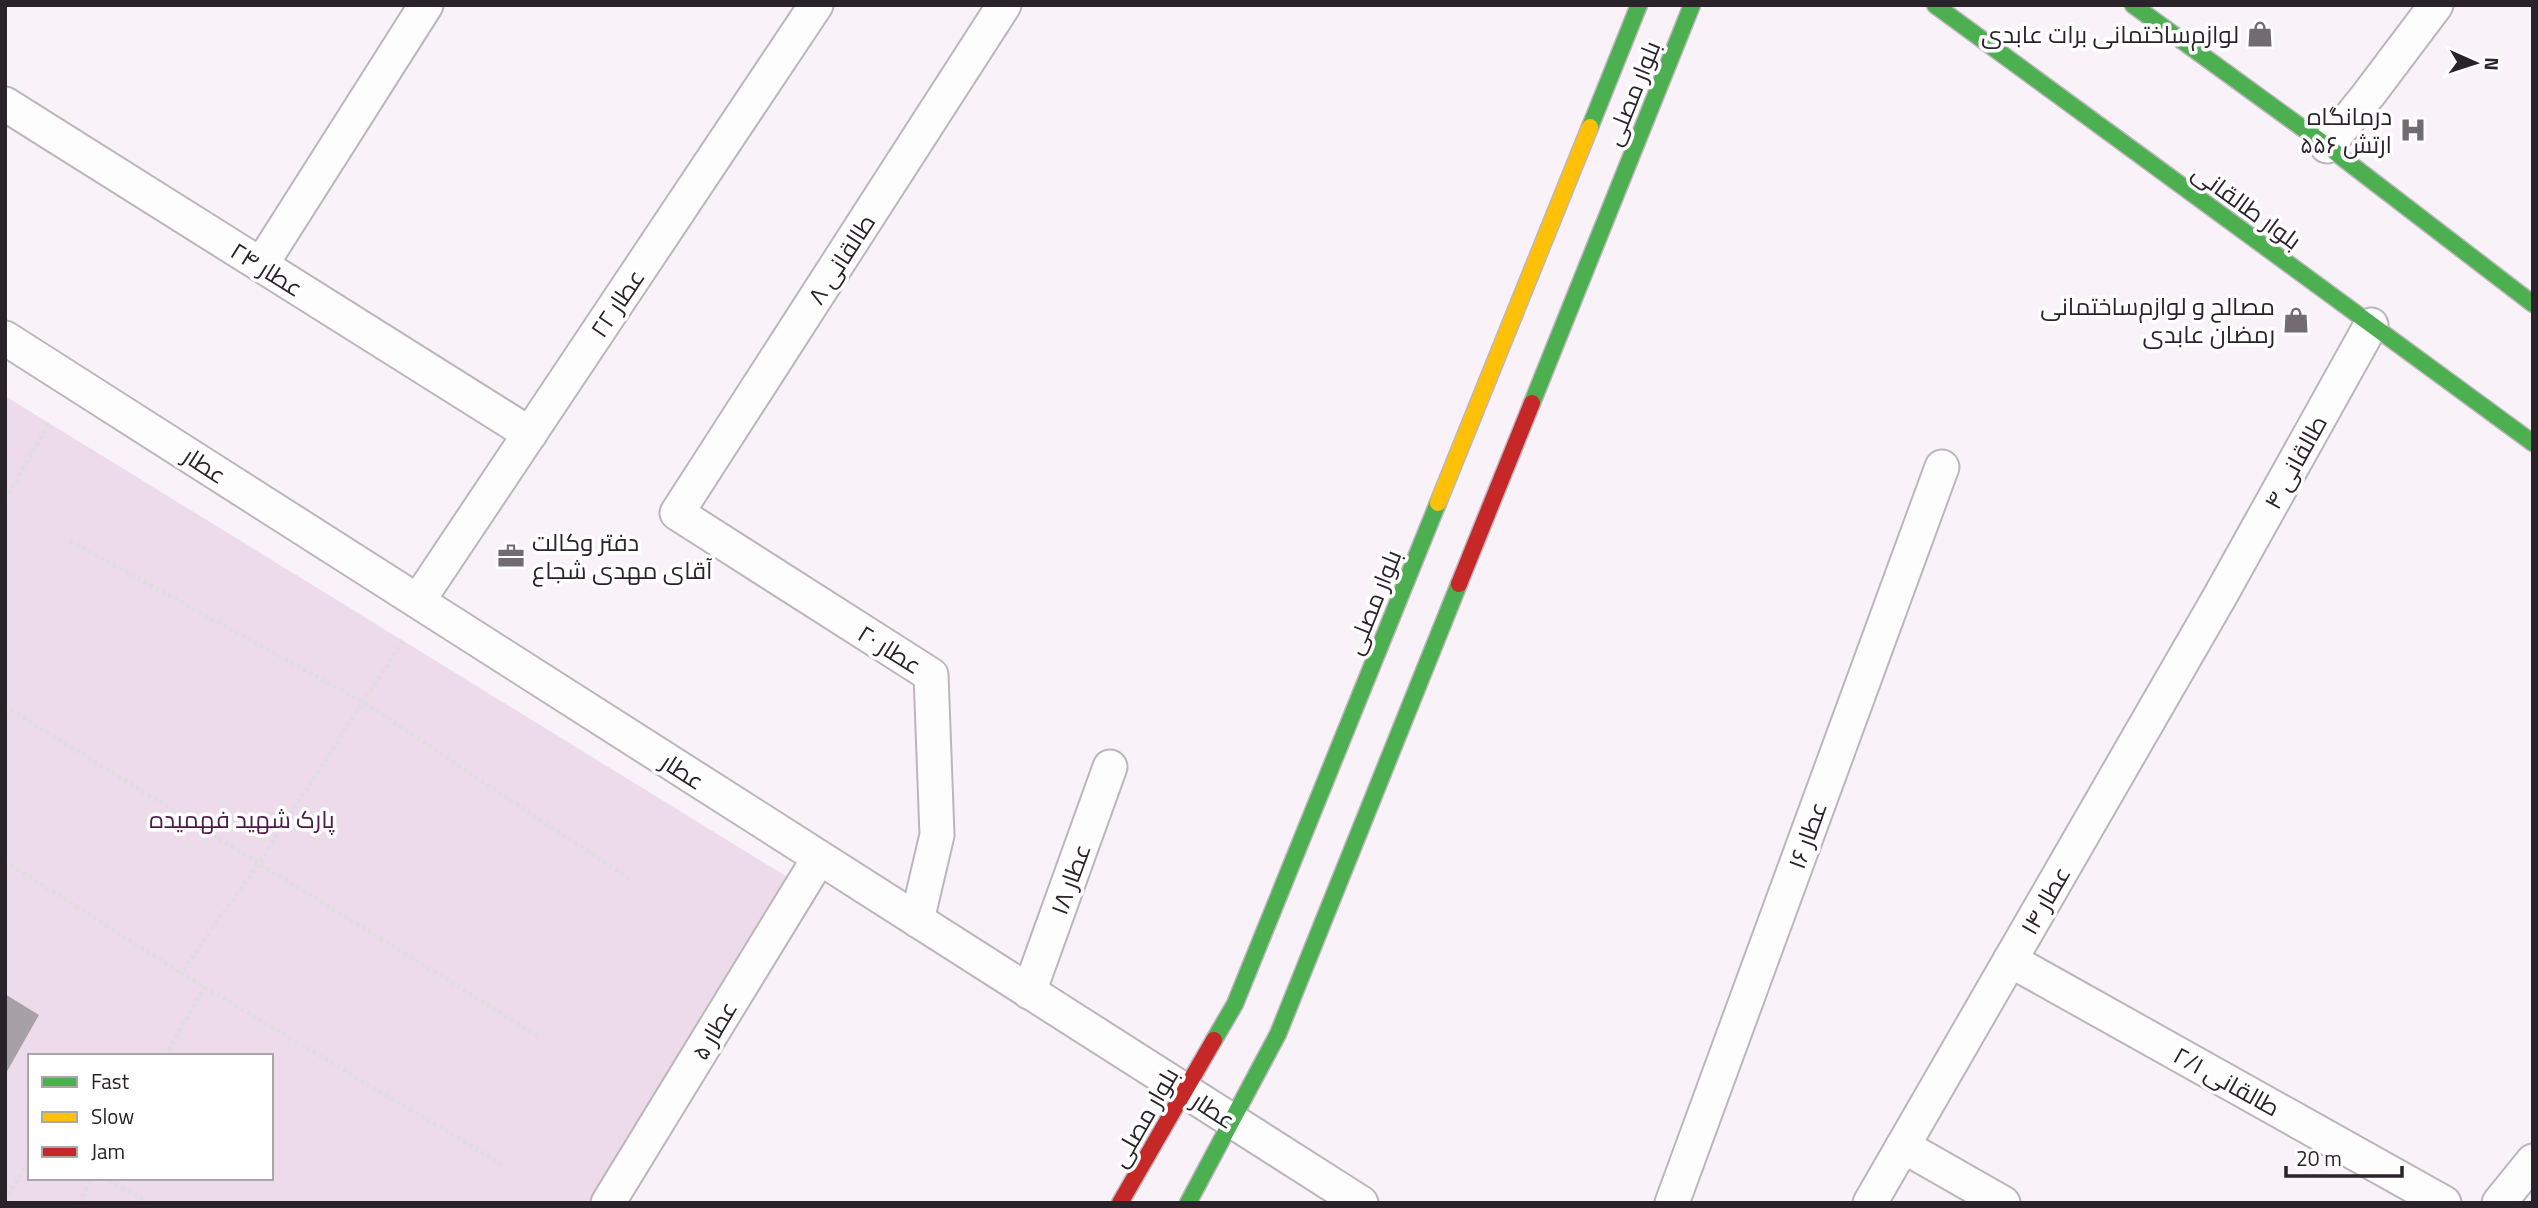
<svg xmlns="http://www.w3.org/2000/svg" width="2538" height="1208" font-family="'Titillium Web',Cairo,sans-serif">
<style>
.green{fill:#eddbec;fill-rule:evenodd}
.building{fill:#a6a1a6}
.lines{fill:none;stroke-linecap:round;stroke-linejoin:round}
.street-casing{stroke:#bcb6bc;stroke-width:37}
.fast-casing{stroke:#bcb6bc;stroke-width:19}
.slow-casing{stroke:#bcb6bc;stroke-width:19}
.jam-casing{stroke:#bcb6bc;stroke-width:19}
.path{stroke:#e0dee0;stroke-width:4.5;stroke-dasharray:3.5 3.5;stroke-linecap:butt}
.street{stroke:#fefdfe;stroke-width:33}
.fast{stroke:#4caf50;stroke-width:16}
.slow{stroke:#ffc107;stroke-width:16}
.jam{stroke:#c62828;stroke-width:16}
.labels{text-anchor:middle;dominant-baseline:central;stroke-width:7;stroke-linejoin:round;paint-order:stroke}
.poi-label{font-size:24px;fill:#2a2329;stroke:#fff;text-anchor:end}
.street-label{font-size:24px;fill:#2a2329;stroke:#fff}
.park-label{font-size:24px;fill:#4b194a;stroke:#fff}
</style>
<rect width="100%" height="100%" fill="#faf2f9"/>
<path class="green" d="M 5,396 L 789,878 L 590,1203 L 5,1203 L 5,1075 L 39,1015 L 5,994 ZM 30,1056 L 271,1056 L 271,1178 L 30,1178 Z"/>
<path class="building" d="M 5,994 L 39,1015 L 5,1075 Z"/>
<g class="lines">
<g class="street-casing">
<g id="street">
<path d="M 5,104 L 530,434"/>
<path d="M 2327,146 L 2369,94 L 2436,5"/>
<path d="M 261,265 L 426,5"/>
<path d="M 5,338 L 1361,1203"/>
<path d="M 418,601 L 816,5"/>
<path d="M 917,920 L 937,835 L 931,675 L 677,513 L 1004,5"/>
<path d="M 2010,960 L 2444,1203"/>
<path d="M 1029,992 L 1110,767"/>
<path d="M 1903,1146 L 2003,1203"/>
<path d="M 608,1203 L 819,858"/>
<path d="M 1672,1203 L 1942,467"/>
<path d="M 1870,1203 L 2219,598 L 2371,325"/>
<path d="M 2499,1203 L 2533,1161"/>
</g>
</g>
<g class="fast-casing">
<g id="fast">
<path d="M 1935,5 L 2533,443"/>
<path d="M 2133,5 L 2327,146 L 2533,304"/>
<path d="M 1590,127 L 1639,5"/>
<path d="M 1532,403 L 1692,5"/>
<path d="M 1214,1040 L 1235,1004 L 1438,503"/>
<path d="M 1188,1203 L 1278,1034 L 1459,584"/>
</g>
</g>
<g class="slow-casing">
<path id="slow" d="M 1438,503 L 1590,127"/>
</g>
<g class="jam-casing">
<g id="jam">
<path d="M 1459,584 L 1532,403"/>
<path d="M 1120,1203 L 1214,1040"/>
</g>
</g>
<g class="path">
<path d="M 5,500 L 49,423"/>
<path d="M 70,541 L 363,702 L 631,880"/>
<path d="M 403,641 L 259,863 L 181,973 L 505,1166"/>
<path d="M 5,706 L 541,1038"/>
<path d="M 5,861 L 181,973"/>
<path d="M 165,1056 L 205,987"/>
<path d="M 103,1178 L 149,1203"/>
<path d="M 5,1201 L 30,1158"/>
<path d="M 79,1203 L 92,1178"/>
</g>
<use href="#street" class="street"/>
<use href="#fast" class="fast"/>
<use href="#slow" class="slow"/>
<use href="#jam" class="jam"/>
</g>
<defs>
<g id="shop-bare" transform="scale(2.1)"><path d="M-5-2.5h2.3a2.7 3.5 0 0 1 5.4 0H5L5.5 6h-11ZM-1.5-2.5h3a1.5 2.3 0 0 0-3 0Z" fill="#736b72" stroke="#fff" stroke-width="2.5" paint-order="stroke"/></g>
<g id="hospital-bare" transform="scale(2.1)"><path d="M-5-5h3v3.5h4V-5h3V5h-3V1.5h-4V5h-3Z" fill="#736b72" stroke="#fff" stroke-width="2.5" paint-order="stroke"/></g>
<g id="office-bare" transform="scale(2.1)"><path d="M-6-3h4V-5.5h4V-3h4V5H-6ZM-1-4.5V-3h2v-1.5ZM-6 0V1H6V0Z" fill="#736b72" stroke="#fff" stroke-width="2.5" paint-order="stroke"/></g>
</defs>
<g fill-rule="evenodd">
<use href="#shop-bare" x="2260" y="34"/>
<use href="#hospital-bare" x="2413" y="130"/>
<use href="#shop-bare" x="2296" y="320"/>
<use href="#office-bare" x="511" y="556"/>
</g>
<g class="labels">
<g class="poi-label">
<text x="2239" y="34">لوازم‌ساختمانی برات عابدی</text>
<text x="2392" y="116">درمانگاه<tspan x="2392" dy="28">۵۵۶ ارتش</tspan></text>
<text x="2275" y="306">مصالح و لوازم‌ساختمانی<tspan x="2275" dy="28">رمضان عابدی</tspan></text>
<text x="532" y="542" text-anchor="start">دفتر وکالت<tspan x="532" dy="28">آقای مهدی شجاع</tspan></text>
</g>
<g class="street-label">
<text transform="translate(1632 93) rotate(-68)">بلوار مصلی</text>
<text transform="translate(2247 206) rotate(36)">بلوار طالقانی</text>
<text transform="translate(841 259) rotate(-57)">طالقانی ۸</text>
<text transform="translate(267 269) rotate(32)">عطار ۲۴</text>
<text transform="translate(617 303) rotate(-56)">عطار ۲۲</text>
<text transform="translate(2295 462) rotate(-61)">طالقانی ۴</text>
<text transform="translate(205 465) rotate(33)">عطار</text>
<text transform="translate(1373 602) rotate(-68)">بلوار مصلی</text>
<text transform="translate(890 649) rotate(32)">عطار ۲۰</text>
<text transform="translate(683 771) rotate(33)">عطار</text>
<text transform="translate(1807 835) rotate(-70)">عطار ۱۶</text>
<text transform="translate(1070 879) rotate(-70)">عطار ۱۸</text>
<text transform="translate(2045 900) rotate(-60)">عطار ۱۴</text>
<text transform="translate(714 1030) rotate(-59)">عطار ۵</text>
<text transform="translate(2227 1081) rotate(29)">طالقانی ۲/۱</text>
<text transform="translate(1214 1110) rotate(33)">عطار</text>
<text transform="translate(1144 1117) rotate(-60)">بلوار مصلی</text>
</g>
<g class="park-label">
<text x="242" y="819">پارک شهید فهمیده</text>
</g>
</g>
<rect width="2538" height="1208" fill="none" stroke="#2a2329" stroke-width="14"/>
<rect x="28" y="1054" width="245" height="126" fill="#ffffff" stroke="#aaa7a9" stroke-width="2"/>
<rect x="42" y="1077" width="35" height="10" fill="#4caf50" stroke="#aaa7a9" stroke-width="2"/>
<text x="91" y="1089" font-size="21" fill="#2a2329">Fast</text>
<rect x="42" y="1112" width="35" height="10" fill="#ffc107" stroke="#aaa7a9" stroke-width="2"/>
<text x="91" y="1124" font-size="21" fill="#2a2329">Slow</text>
<rect x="42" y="1147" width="35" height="10" fill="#c62828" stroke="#aaa7a9" stroke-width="2"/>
<text x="91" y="1159" font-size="21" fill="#2a2329">Jam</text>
<g transform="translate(2475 63) rotate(93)" stroke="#ffffff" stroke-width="5" paint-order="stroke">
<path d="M0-5L12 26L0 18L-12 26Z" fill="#2a2329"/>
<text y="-10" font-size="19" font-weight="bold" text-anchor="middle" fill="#2a2329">N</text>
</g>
<path d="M2286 1166v10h116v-10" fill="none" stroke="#2a2329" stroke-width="3.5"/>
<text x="2296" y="1166" font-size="21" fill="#2a2329" stroke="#ffffff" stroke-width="5" paint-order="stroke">20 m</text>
</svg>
